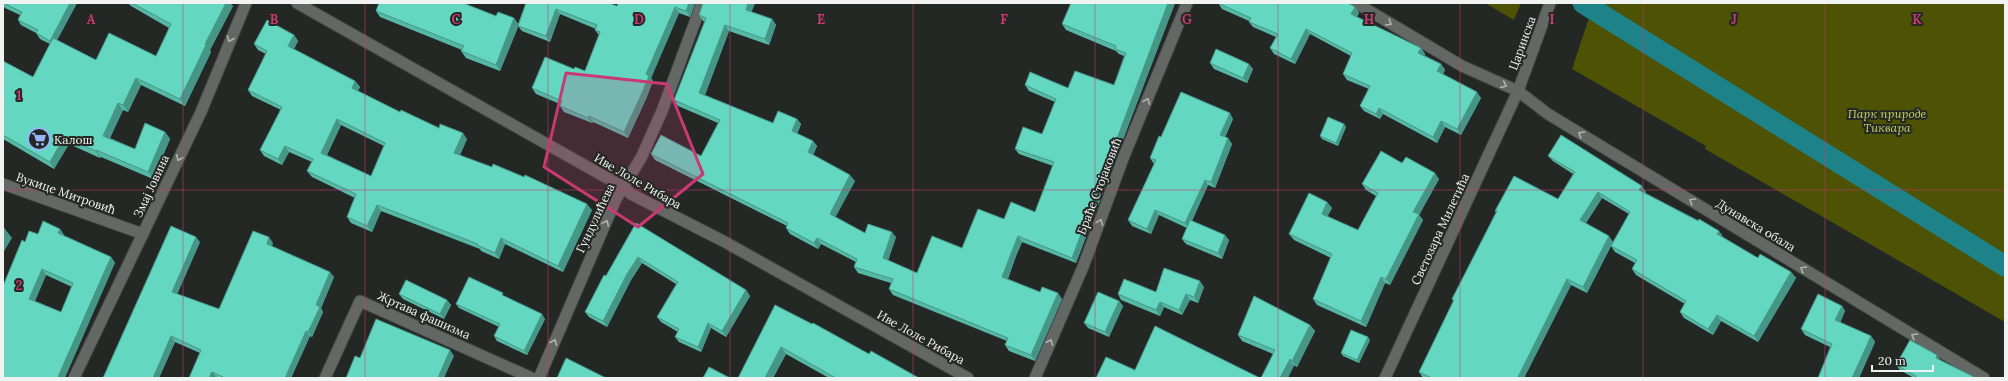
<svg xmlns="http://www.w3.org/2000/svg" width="2008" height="381" font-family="Lora,serif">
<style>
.green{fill:#4d5205}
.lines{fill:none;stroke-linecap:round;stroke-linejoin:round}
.canal{stroke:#1d8389;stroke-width:21}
.minor-casing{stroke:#3f4341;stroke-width:13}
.secondary-casing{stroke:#3f4341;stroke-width:13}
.minor{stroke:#646865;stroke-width:11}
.secondary{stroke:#646865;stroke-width:11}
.wall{fill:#56b9a6;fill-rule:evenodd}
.shaded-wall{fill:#469687}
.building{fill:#64d7c1;stroke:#469687;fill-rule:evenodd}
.oneway{stroke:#b2b4b3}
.marked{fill:#c93972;fill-opacity:0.2;stroke:#c93972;stroke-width:3;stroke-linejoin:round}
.grid{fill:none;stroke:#c93972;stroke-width:1;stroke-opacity:0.55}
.labels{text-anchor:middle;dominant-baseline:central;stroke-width:4;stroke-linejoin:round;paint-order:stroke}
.street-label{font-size:12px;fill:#f1f3f2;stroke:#242825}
.park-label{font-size:12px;font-style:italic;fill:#c8d260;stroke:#242825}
.poi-label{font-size:12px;fill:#f1f3f2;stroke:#242825;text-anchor:start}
.grid-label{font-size:13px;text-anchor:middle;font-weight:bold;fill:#c93972;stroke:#242825;stroke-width:4;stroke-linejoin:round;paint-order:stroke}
</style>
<rect width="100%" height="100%" fill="#242825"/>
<g class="green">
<path d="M 1485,3 L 1521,3 L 1514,20 Z"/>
<path d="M 1594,3 L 2005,3 L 2005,322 L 1705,149 L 1706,146 L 1572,69 Z"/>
</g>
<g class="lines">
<path class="canal" d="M 1583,3 L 2005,266"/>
<g class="minor-casing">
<g id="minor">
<path d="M 297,3 L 623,187 L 631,194 L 725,242 L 968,378"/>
<path d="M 1356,3 L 1462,66 L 1518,91 L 1548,114 L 1984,378"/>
<path d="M 3,184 L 143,234"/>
<path d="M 74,378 L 201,112 L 246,3"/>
<path d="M 325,378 L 360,301 L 532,378"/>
<path d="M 539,378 L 616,199 L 641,158 L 662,111 L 702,3"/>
<path d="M 1035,378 L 1083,267 L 1124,156 L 1187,3"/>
</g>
</g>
<g class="secondary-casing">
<path id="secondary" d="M 1385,378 L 1518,91 L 1550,3"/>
</g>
<use href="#minor" class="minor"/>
<use href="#secondary" class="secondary"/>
</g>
<g class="wall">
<path d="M 3,3 L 77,3 L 57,40 L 96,60 L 156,56 L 169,28 L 131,6 L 128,3 L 230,3 L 233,6 L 210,50 L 211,52 L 185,106 L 141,85 L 128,112 L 123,110 L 110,138 L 135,149 L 165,132 L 170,139 L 153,179 L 101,157 L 100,158 L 69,144 L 54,169 L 3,139 L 3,61 L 33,77 L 50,44 L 40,39 L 36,33 L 21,25 L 18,20 L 20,15 L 5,8 L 3,5 Z"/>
<path d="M 376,3 L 463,3 L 496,16 L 514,18 L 518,24 L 526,3 L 617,6 L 695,3 L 690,17 L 679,13 L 651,78 L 653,81 L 646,99 L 628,138 L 593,122 L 592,123 L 564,112 L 560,106 L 560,104 L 536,94 L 532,88 L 574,69 L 585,71 L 599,35 L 595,30 L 596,29 L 560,14 L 550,42 L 522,31 L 518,26 L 500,71 L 466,58 L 461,51 L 462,50 L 380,17 L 376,11 L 379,4 Z"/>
<path d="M 703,3 L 755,3 L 751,12 L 772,19 L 776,25 L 769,45 L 729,31 L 705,95 L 773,123 L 797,119 L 801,124 L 797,134 L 813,141 L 817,146 L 813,155 L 855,181 L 835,217 L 865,233 L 896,237 L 888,260 L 917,273 L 962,248 L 1004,219 L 1035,212 L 1053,166 L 1019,154 L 1015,149 L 1042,134 L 1055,102 L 1029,91 L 1025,85 L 1068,88 L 1114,85 L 1124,56 L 1119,54 L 1116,51 L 1066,30 L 1062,24 L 1175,3 L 1076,263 L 1022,242 L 1016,256 L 1008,279 L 1040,292 L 1062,299 L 1035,361 L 1009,351 L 1005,345 L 1007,341 L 893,295 L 889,289 L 891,283 L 858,273 L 854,267 L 856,262 L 821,244 L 818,249 L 790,234 L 786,228 L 787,226 L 655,160 L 651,154 L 701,156 L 718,123 L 678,106 L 674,100 L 705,22 L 703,21 L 699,15 Z"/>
<path d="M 1218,3 L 1355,7 L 1359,13 L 1357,17 L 1421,48 L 1425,54 L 1424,55 L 1441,64 L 1445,70 L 1443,74 L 1481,98 L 1461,135 L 1445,127 L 1437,143 L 1383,114 L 1380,119 L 1364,111 L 1360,106 L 1369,89 L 1347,80 L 1343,74 L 1351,56 L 1310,34 L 1295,64 L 1274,54 L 1270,48 L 1276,37 L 1253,27 L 1249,22 L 1249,21 L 1222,9 Z"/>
<path d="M 294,35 L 298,41 L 294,49 L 355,81 L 360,87 L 358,91 L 400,112 L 467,139 L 460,155 L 592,210 L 563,272 L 505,244 L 499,259 L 481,251 L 480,249 L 381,211 L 372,232 L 351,223 L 347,217 L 355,198 L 312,177 L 307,171 L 312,162 L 289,152 L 282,165 L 264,156 L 260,150 L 281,110 L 252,96 L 248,90 L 266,54 L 258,50 L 254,44 ZM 341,125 L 384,146 L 371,176 L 327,155 Z"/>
<path d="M 1210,63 L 1253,69 L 1247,83 L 1214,69 Z"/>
<path d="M 1233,119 L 1225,137 L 1228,138 L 1232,144 L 1215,188 L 1208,185 L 1192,221 L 1229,240 L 1222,259 L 1186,244 L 1182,239 L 1187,228 L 1159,215 L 1151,234 L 1132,226 L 1128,220 L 1154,164 L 1150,158 L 1161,137 Z"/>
<path d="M 1344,124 L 1346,127 L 1338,146 L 1322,139 L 1320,136 Z"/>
<path d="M 1548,156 L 1646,192 L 1645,193 L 1719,231 L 1723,237 L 1758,258 L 1791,272 L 1796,278 L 1758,342 L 1721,321 L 1713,335 L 1684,318 L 1680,312 L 1685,304 L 1636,275 L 1632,269 L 1635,263 L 1615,252 L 1611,246 L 1587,293 L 1571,285 L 1524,378 L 1423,378 L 1419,372 L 1453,301 L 1452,299 L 1496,212 L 1495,211 L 1558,199 L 1573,174 L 1553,161 ZM 1602,198 L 1629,214 L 1613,242 L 1586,223 Z"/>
<path d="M 1402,163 L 1439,179 L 1419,215 L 1423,220 L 1390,285 L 1385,283 L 1366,327 L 1317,305 L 1313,299 L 1331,258 L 1294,240 L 1289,234 L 1327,202 L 1332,208 L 1327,216 L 1358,230 L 1376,196 L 1366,190 L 1362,184 Z"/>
<path d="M 636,223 L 746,290 L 750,296 L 726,337 L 711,328 L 701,352 L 679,342 L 675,337 L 678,332 L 661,322 L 657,317 L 676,284 L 642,263 L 631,280 L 607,327 L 589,317 L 585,312 Z"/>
<path d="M 60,229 L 64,235 L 64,236 L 111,257 L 115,263 L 3,378 L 25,242 L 38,234 ZM 46,275 L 72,287 L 61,312 L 35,301 Z"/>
<path d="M 200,242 L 177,294 L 219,309 L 273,243 L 272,246 L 334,277 L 321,308 L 323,312 L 312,337 L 310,336 L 291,378 L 217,378 L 216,377 L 216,378 L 200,353 L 175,342 L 159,378 L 103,378 Z"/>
<path d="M 1204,287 L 1198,303 L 1190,300 L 1182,315 L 1164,307 L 1160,316 L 1121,300 L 1118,294 L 1156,292 Z"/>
<path d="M 399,294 L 447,300 L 451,305 L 444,319 L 403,299 Z"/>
<path d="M 505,296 L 545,319 L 527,355 L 497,341 L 494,336 L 499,327 L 459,308 L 456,304 Z"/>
<path d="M 1119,301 L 1123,306 L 1109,337 L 1088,328 L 1084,323 Z"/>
<path d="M 775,305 L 869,354 L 919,378 L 829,378 L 786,354 L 773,378 Z"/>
<path d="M 1842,306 L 1845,311 L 1840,322 L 1871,336 L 1875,342 L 1859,378 L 1818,378 L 1830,347 L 1805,335 L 1801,329 Z"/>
<path d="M 1310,325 L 1315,331 L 1297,367 L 1273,354 L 1242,341 L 1238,335 Z"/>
<path d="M 1370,340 L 1359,363 L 1343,356 L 1341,353 Z"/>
<path d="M 1941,361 L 1976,378 L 1914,378 L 1900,370 L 1896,365 Z"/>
</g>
<g class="shaded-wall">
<path d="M 70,3 L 77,3 L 54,46 L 50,41 Z"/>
<path d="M 226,3 L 230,3 L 233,6 L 210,50 L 211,52 L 185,106 L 180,99 L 205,44 Z"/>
<path d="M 689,3 L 695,3 L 690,17 L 686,11 Z"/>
<path d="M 748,3 L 755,3 L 750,16 L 746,10 Z"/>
<path d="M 1168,3 L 1175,3 L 1076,263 L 1072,258 Z"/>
<path d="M 675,7 L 679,13 L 651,78 L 653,81 L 646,99 L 628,138 L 624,132 L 646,74 Z"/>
<path d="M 1355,7 L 1359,13 L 1355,20 L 1351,14 Z"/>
<path d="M 556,9 L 560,14 L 550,42 L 546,36 Z"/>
<path d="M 514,18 L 519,25 L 500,71 L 496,65 Z"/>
<path d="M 772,19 L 776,25 L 769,45 L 765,39 Z"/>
<path d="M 725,25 L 729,31 L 703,99 L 699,93 Z"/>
<path d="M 1306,29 L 1310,34 L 1295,64 L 1291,59 Z"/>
<path d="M 294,35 L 298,41 L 292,52 L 288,46 Z"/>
<path d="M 1421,48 L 1425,54 L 1422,58 L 1418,53 Z"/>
<path d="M 1249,64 L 1253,69 L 1247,83 L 1243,78 Z"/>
<path d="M 1441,64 L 1445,70 L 1441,77 L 1437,71 Z"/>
<path d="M 136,78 L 141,85 L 128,112 L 123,105 Z"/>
<path d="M 355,81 L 360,87 L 356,94 L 352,88 Z"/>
<path d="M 1477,92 L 1481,98 L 1461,135 L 1457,129 Z"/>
<path d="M 118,103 L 123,110 L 108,142 L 103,136 Z"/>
<path d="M 1379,108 L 1383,114 L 1380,119 L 1376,114 Z"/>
<path d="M 1230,113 L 1233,119 L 1224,140 L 1220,135 Z"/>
<path d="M 589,116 L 593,122 L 592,123 L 588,118 Z"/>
<path d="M 337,119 L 341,125 L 325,159 L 321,153 Z"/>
<path d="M 797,119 L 801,124 L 796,137 L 792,131 Z"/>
<path d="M 1441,121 L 1445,127 L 1437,143 L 1433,137 Z"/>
<path d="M 1344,124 L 1346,127 L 1338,146 L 1336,143 Z"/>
<path d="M 165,132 L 170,139 L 153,179 L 148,172 Z"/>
<path d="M 463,133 L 467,139 L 458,159 L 454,153 Z"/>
<path d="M 64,137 L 69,144 L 54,169 L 50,162 Z"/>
<path d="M 1228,138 L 1232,144 L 1215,188 L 1211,182 Z"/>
<path d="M 813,141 L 817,146 L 812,158 L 808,152 Z"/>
<path d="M 285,146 L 289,152 L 282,165 L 278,159 Z"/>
<path d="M 96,150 L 101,157 L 100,158 L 96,151 Z"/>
<path d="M 1435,173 L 1439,179 L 1419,215 L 1423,220 L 1390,285 L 1386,279 L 1413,212 Z"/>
<path d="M 850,175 L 855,181 L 834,220 L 830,214 Z"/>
<path d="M 1205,180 L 1208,185 L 1188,228 L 1185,223 Z"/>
<path d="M 1642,186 L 1646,192 L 1644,196 L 1639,190 Z"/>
<path d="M 1598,192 L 1602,198 L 1584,226 L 1580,220 Z"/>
<path d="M 1327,202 L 1332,208 L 1326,220 L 1322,214 Z"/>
<path d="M 587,204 L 592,210 L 563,272 L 558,266 Z"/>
<path d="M 377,205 L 381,211 L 372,232 L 367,226 Z"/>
<path d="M 1155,210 L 1159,215 L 1151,234 L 1147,229 Z"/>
<path d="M 5,229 L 12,238 L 3,253 L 3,233 Z"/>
<path d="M 60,229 L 64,235 L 63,239 L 58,233 Z"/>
<path d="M 1719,231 L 1723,237 L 1721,240 L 1717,234 Z"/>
<path d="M 892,232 L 896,237 L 887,264 L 883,258 Z"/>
<path d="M 1225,235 L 1229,240 L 1222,259 L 1218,253 Z"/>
<path d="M 1018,236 L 1022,242 L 1016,256 L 1006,283 L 1002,277 L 1012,251 Z"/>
<path d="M 1609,236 L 1613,242 L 1587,293 L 1583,287 Z"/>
<path d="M 196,237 L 200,242 L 176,297 L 172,292 Z"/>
<path d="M 269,237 L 273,243 L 270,249 L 267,244 Z"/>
<path d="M 501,238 L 505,244 L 499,259 L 495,253 Z"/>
<path d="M 817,238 L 821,244 L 818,249 L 814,243 Z"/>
<path d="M 111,257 L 115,263 L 65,378 L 59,378 L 58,377 Z"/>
<path d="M 638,257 L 642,263 L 631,280 L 607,327 L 603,321 L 627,274 Z"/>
<path d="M 42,269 L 46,275 L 33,305 L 29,299 Z"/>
<path d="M 330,272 L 334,277 L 321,308 L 323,312 L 312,337 L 308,332 L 316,305 Z"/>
<path d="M 1791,272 L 1796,278 L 1758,342 L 1754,336 Z"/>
<path d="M 1381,277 L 1385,283 L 1366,327 L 1361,321 Z"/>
<path d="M 1567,279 L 1571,285 L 1524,378 L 1519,378 L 1518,377 Z"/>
<path d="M 1200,281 L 1204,287 L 1198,303 L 1194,297 Z"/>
<path d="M 746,290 L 750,296 L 726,337 L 722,331 Z"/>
<path d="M 1058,293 L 1062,299 L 1035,361 L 1031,355 Z"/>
<path d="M 1186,294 L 1190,300 L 1182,315 L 1179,310 Z"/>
<path d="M 447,300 L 451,305 L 444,319 L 440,314 Z"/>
<path d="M 1119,301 L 1123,306 L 1109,337 L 1105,332 Z"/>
<path d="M 1160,302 L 1164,307 L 1160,316 L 1156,310 Z"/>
<path d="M 1842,306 L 1845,311 L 1839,326 L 1835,320 Z"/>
<path d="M 542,314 L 545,319 L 527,355 L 524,351 Z"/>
<path d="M 1717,315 L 1721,321 L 1713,335 L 1708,329 Z"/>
<path d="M 708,323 L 711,328 L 701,352 L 698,347 Z"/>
<path d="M 1310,325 L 1315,331 L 1297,367 L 1292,361 Z"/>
<path d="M 306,331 L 310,336 L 291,378 L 285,378 Z"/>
<path d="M 171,336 L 175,342 L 159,378 L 153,378 Z"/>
<path d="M 1871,336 L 1875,342 L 1859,378 L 1852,378 Z"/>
<path d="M 1368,337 L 1370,340 L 1359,363 L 1357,360 Z"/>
<path d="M 781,347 L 786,354 L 773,378 L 765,378 Z"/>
<path d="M 450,350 L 454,356 L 444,378 L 438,378 Z"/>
<path d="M 1937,355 L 1941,361 L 1939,364 L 1936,358 Z"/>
<path d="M 1290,359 L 1294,366 L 1288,378 L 1280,378 Z"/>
<path d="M 212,372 L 216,377 L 216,378 L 209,378 Z"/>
</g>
<g class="building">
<path d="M 3,3 L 70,3 L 50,41 L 36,33 L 38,30 L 18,20 L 22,12 Z"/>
<path d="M 132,3 L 226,3 L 205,44 L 206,45 L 180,99 L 136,78 L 123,105 L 118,103 L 103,136 L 135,149 L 145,123 L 165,132 L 148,172 L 96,150 L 96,151 L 64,137 L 50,162 L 3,135 L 3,61 L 33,77 L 53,38 L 96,60 L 109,33 L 156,56 L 171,24 Z"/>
<path d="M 379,3 L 463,3 L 496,16 L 498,12 L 514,18 L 496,65 L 461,51 L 464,46 L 376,11 Z"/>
<path d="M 526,3 L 609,3 L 617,6 L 618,3 L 689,3 L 686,11 L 675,7 L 646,74 L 649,76 L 642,93 L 624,132 L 589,116 L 588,118 L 560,106 L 562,101 L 532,88 L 545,57 L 574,69 L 575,67 L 585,71 L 600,32 L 595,30 L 597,25 L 556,9 L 546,36 L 518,26 Z"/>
<path d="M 703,3 L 748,3 L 746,10 L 772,19 L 765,39 L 725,25 L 699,93 L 773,123 L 778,111 L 797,119 L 792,131 L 813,141 L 808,152 L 850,175 L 830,214 L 865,233 L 868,224 L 892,232 L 883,258 L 917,273 L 932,236 L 962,248 L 978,209 L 1004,219 L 1011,202 L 1035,212 L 1054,162 L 1015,149 L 1023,127 L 1042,134 L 1056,99 L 1025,85 L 1030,72 L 1068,88 L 1075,71 L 1114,85 L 1126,53 L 1115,49 L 1116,46 L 1062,24 L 1071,3 L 1168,3 L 1072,258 L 1018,236 L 1012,251 L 1002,277 L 1040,292 L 1042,287 L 1058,293 L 1031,355 L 1005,345 L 1008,338 L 889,289 L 893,279 L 854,267 L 857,259 L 817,238 L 814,243 L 786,228 L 788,223 L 651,154 L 661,135 L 701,156 L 720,120 L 674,100 L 706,18 L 699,15 Z"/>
<path d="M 1218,3 L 1348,3 L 1355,7 L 1351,14 L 1421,48 L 1418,53 L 1441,64 L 1437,71 L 1477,92 L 1457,129 L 1441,121 L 1433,137 L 1379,108 L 1376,114 L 1360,106 L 1370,86 L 1343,74 L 1352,53 L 1306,29 L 1291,59 L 1270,48 L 1278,34 L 1249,22 L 1251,18 Z"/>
<path d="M 267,20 L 294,35 L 288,46 L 355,81 L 352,88 L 400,112 L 401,110 L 439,128 L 440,124 L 463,133 L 454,153 L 492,167 L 493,164 L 524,177 L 525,175 L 587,204 L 558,266 L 501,238 L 495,253 L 477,245 L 478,244 L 377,205 L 367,226 L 347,217 L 356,194 L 307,171 L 313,159 L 285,146 L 278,159 L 260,150 L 282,107 L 248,90 L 267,51 L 254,44 ZM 337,119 L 385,143 L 371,176 L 321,153 Z"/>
<path d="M 1216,49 L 1249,64 L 1243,78 L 1210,63 Z"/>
<path d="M 1181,92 L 1230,113 L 1220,135 L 1228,138 L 1211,182 L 1205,180 L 1185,223 L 1155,210 L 1147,229 L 1128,220 L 1156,160 L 1150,158 L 1159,136 L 1161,137 Z"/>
<path d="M 1328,117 L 1344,124 L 1336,143 L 1320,136 Z"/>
<path d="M 1561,135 L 1642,186 L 1639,190 L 1698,221 L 1699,219 L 1719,231 L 1717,234 L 1758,258 L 1760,254 L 1791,272 L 1754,336 L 1717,315 L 1708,329 L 1680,312 L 1686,301 L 1632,269 L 1637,260 L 1611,246 L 1630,212 L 1598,192 L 1580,220 L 1609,236 L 1583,287 L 1567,279 L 1518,377 L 1521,378 L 1432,378 L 1419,372 L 1454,300 L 1452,299 L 1497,211 L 1495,211 L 1514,176 L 1558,199 L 1575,172 L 1548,156 Z"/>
<path d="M 1381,151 L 1402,163 L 1406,157 L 1435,173 L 1413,212 L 1419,214 L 1386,279 L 1381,277 L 1361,321 L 1313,299 L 1332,254 L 1289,234 L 1309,193 L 1327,202 L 1322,214 L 1358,230 L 1378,193 L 1362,184 Z"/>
<path d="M 1190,220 L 1225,235 L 1218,253 L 1182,239 Z"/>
<path d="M 43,221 L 60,229 L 58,233 L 111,257 L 58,377 L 60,378 L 3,378 L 3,286 L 22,240 L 25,242 L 29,231 L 38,234 ZM 42,269 L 73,283 L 61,312 L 29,299 Z"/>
<path d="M 636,223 L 746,290 L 722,331 L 708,323 L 698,347 L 675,337 L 679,329 L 657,317 L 678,282 L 638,257 L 627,274 L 603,321 L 585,312 L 604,275 L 606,276 Z"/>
<path d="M 171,226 L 196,237 L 172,292 L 219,309 L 253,231 L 269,237 L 267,244 L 330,272 L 316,305 L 320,307 L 308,332 L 306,331 L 285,378 L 225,378 L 212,372 L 209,378 L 189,378 L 201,350 L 171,336 L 153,378 L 103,378 Z"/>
<path d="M 3,228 L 5,229 L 3,233 Z"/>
<path d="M 1164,268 L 1200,281 L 1194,297 L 1186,294 L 1179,310 L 1160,302 L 1156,310 L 1118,294 L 1124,279 L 1156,292 Z"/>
<path d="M 469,277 L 503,293 L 502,295 L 542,314 L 524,351 L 494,336 L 500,324 L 456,304 Z"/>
<path d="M 406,280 L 447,300 L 440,314 L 399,294 Z"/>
<path d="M 1098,292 L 1119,301 L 1105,332 L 1084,323 Z"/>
<path d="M 1818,294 L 1842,306 L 1835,320 L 1871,336 L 1852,378 L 1818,378 L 1832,344 L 1801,329 Z"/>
<path d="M 1254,296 L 1310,325 L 1292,361 L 1290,359 L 1280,378 L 1261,378 L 1275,350 L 1238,335 Z"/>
<path d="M 775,305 L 812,324 L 813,323 L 869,354 L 871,351 L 919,378 L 836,378 L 781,347 L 765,378 L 738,378 Z"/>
<path d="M 376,319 L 450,350 L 438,378 L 346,378 L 355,356 L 360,358 Z"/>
<path d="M 1155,326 L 1260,378 L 1096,378 L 1106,357 L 1135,370 Z"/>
<path d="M 1351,330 L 1368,337 L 1357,360 L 1341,353 Z"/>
<path d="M 1910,340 L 1937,355 L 1936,358 L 1976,378 L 1915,378 L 1916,376 L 1896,365 Z"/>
<path d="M 566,358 L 606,378 L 557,378 Z"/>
<path d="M 709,367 L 730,378 L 703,378 Z"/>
</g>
<defs><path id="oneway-chevron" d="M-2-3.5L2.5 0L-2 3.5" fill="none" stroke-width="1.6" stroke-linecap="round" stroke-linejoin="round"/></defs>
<g class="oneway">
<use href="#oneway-chevron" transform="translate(1389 23) rotate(31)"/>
<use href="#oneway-chevron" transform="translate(230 39) rotate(112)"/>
<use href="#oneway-chevron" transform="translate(1504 85) rotate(24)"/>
<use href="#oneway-chevron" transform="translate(1147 101) rotate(-68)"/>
<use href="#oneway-chevron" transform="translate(1581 134) rotate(-149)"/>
<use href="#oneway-chevron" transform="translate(179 158) rotate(115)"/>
<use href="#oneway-chevron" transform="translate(1692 201) rotate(-149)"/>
<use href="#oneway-chevron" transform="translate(1100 222) rotate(-69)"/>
<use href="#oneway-chevron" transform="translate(606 223) rotate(-66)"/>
<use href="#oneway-chevron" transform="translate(1803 269) rotate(-149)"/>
<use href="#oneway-chevron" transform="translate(1914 336) rotate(-149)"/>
<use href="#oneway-chevron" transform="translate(554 342) rotate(-67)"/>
<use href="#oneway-chevron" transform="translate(1050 342) rotate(-67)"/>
</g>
<path class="marked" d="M 566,73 L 667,84 L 703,174 L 638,227 L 544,167 Z"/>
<path class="grid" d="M 183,3 L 183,378M 365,3 L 365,378M 548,3 L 548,378M 730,3 L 730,378M 913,3 L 913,378M 1095,3 L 1095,378M 1278,3 L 1278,378M 1460,3 L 1460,378M 1643,3 L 1643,378M 1825,3 L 1825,378M 3,190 L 2005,190"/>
<defs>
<g id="supermarket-ring" transform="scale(1.15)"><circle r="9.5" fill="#242825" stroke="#98b6fd" stroke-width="1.5"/><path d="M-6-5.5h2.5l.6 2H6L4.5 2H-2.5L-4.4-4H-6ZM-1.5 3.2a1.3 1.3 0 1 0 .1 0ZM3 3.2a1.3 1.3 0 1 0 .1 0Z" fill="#98b6fd"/></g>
</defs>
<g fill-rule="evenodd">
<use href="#supermarket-ring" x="39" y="139"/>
</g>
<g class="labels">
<g class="street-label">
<text transform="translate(1522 43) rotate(-70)">Царинска</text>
<text transform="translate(638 181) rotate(30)">Иве Лоле Рибара</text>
<text transform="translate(151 186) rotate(-65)">Змај Јовина</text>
<text transform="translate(1099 186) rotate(-69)">Браће Стојаковић</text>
<text transform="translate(66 193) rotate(19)">Вукице Митровић</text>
<text transform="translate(595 218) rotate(-65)">Гундулићева</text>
<text transform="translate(1756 225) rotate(31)">Дунавска обала</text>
<text transform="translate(1440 229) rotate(-65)">Светозара Милетића</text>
<text transform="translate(424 315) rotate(24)">Жртава фашизма</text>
<text transform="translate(921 337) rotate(29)">Иве Лоле Рибара</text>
</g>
<g class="park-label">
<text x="1887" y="113">Парк природе<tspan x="1887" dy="14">Тиквара</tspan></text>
</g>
<g class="poi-label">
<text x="54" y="139">Калош</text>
</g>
</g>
<g class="grid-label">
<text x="91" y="24">A</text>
<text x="274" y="24">B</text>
<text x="456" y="24">C</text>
<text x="639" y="24">D</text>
<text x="821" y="24">E</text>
<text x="1004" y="24">F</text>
<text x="1187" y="24">G</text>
<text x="1369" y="24">H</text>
<text x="1552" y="24">I</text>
<text x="1734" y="24">J</text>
<text x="1917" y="24">K</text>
<text x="19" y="100">1</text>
<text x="19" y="290">2</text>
</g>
<rect width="2008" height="381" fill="none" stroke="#f1f3f2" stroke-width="8"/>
<path d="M1872 365v6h61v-6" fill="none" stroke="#f1f3f2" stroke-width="2"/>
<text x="1878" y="365" font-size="12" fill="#f1f3f2" stroke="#242825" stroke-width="3" paint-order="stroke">20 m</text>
</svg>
